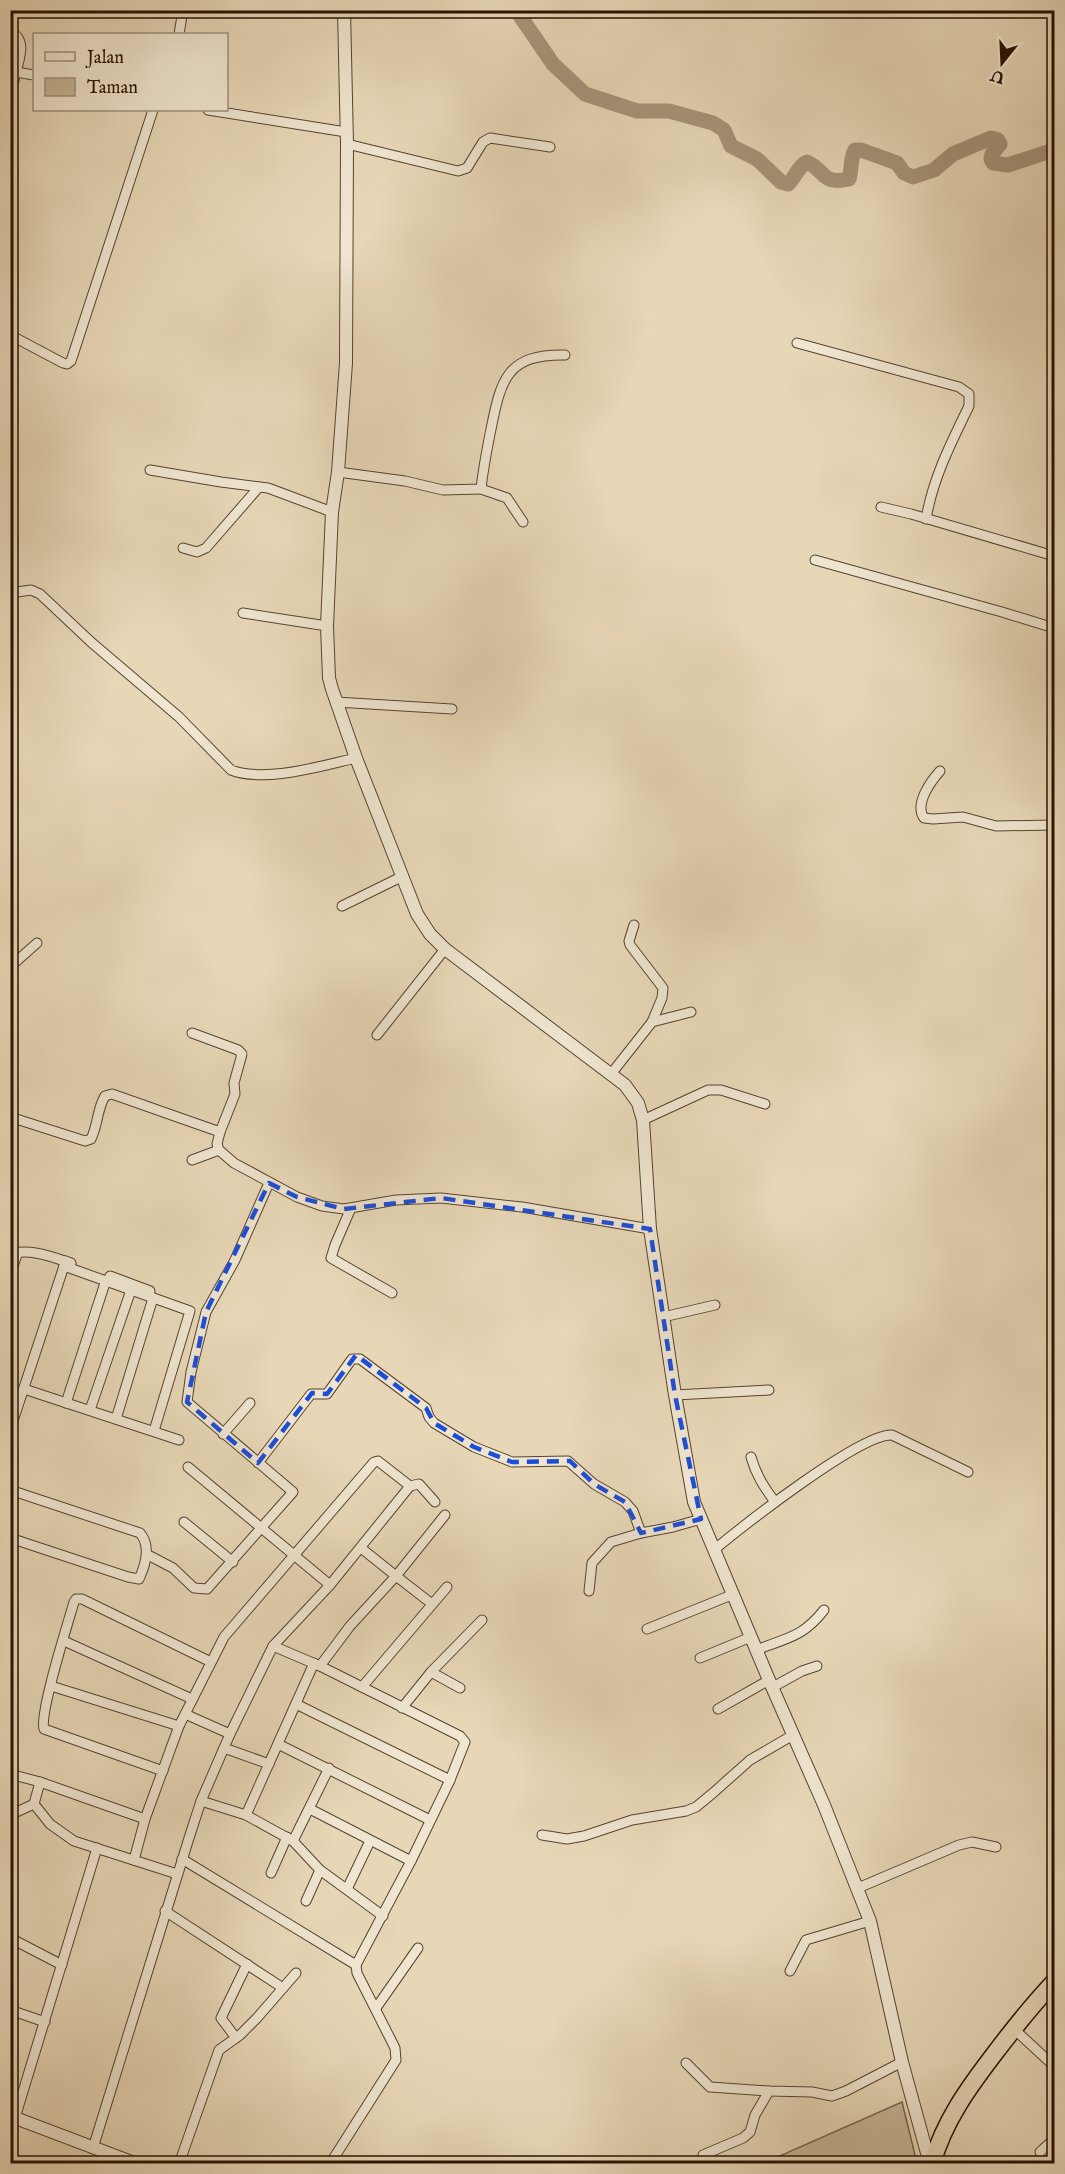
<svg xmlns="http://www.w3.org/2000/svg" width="1065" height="2174" font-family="'IM FELL English',serif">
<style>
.green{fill:#c6b698;stroke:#76644c;stroke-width:1.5}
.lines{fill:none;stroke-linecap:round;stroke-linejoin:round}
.river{stroke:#a69479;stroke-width:15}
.minor-casing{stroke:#57432e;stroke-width:11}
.tertiary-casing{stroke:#57432e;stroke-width:14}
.trunk-casing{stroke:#271200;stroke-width:19}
.minor{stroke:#efe5d0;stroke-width:9}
.tertiary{stroke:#efe5d0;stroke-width:12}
.trunk{stroke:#e7d7b7;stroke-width:16}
.marked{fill:none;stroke:#1d4ed8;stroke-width:4.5;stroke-dasharray:12 8;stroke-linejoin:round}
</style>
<rect width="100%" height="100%" fill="#e7d7b7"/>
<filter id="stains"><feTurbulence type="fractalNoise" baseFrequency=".00333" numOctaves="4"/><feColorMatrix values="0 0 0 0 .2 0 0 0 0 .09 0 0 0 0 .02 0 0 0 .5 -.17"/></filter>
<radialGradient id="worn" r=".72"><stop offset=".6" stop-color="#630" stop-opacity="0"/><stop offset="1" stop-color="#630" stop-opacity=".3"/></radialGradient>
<path class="green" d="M 902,2102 L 917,2163 L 779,2164 L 775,2158 Z"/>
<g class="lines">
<path class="river" d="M 516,10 L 553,64 L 585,94 L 637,111 L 669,111 L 713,123 L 724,130 L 731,146 L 757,159 L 781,182 L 788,184 C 796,177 797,167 807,162 C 827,171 820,185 849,179 C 852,170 850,158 855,150 L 861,150 L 897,163 L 904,173 L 913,177 L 934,170 L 953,154 L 991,138 L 998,140 L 1000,144 L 992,154 L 991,159 L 993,163 L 1008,165 L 1054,150"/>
<g class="minor-casing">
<g id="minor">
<path d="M 10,31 C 27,40 20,56 16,72 L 34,75"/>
<path d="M 179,34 L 183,10"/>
<path d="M 10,97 L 16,72"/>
<path d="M 208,110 L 346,132"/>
<path d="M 347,144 L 458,171 L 467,168 L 483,142 L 490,138 L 550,147"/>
<path d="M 10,172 L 13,175 L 10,186"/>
<path d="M 10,335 L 63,363 L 67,364 L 71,361 L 153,110"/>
<path d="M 797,343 L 959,387 L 969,394 L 969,406 C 951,443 933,478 926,519"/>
<path d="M 150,470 L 221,482 L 268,488 L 332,512"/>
<path d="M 338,472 L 405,481 L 443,490 L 481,489 C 483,469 487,449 491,429 C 501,379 507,354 565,355"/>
<path d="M 481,489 L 507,498 L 523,522"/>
<path d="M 881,507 L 911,514 L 1054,556"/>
<path d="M 183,548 L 197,552 L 206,548 L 259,487"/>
<path d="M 815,560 L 1002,612 L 1054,628"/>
<path d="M 10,593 L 31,590 L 40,594 L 91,642 L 179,717 L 231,770 C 265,783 321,766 356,758"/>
<path d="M 243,613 L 327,626"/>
<path d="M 336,702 L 452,709"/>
<path d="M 940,771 C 931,781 914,804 924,818 L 933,819 L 963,817 L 996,826 L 1054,825"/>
<path d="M 342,906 L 401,877"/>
<path d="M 634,925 L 629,941 L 630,945 L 663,988 L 662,998 L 652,1022"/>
<path d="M 10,967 L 37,943"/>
<path d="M 192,1033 L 238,1050 L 242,1054 L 234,1083 L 235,1094 L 220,1132"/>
<path d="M 377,1035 L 445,949"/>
<path d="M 611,1074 L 652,1022 L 691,1012"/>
<path d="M 10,1117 L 85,1141 L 91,1139 C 98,1125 97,1109 105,1096 L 112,1094 L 220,1132 L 217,1144 L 219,1150 L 234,1163 L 297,1197 L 322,1206 L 344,1209 L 396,1200 L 441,1198 L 522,1207 L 650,1229"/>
<path d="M 643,1120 L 708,1090 L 721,1090 L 765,1104"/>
<path d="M 192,1160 L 219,1150"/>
<path d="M 351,1208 L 335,1245 L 331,1258 L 392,1293"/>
<path d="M 10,1254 C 30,1248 52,1257 71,1263"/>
<path d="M 66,1261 L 64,1266 L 190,1311 L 154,1431"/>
<path d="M 10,1275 L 18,1252"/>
<path d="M 110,1276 L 150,1291"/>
<path d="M 663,1317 L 715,1305"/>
<path d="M 24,1389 L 179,1440"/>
<path d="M 675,1395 L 769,1390"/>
<path d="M 66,1403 L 106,1280"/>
<path d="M 90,1410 L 131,1290"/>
<path d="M 116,1419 L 153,1298"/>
<path d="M 10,1430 L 64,1266"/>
<path d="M 223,1434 L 250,1403"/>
<path d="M 751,1457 C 756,1475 764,1487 775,1502"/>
<path d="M 258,1463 L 311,1394 L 327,1394 L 352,1359 L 360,1359 L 426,1408 L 429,1417 L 434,1423 L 474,1447 L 512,1462 L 568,1461 L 594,1484 L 625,1502 L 633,1511 L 641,1533 L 673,1527 L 701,1519"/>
<path d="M 188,1467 L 330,1585"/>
<path d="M 410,1486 L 419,1484 L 435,1502"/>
<path d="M 10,1490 L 140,1533 C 151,1546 146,1564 139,1579 L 128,1577 L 10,1538"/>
<path d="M 184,1522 L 233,1562"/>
<path d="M 715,1549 C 743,1526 861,1433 892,1435 L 968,1472"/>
<path d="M 148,1555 L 173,1568 L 194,1588 L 207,1589 L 293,1492 L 187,1402 L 191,1372 L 206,1312 L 235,1260 L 269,1183"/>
<path d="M 589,1591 L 592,1563 L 611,1542 L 641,1533"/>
<path d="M 432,1604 L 396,1576 L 445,1515"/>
<path d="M 647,1629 L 734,1594"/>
<path d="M 64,1641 L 192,1699"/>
<path d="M 273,1646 L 320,1666 L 460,1736 L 465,1742 L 450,1780 L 411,1861 L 356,1965 L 357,1973 L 395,2048 L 396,2060 L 330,2164"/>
<path d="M 756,1650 C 787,1638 803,1637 824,1610"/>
<path d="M 700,1658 L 751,1637"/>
<path d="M 320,1666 L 350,1626 L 396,1576 L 361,1548"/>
<path d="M 431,1672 L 460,1688"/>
<path d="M 51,1686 L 179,1726"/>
<path d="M 362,1687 L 447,1587"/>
<path d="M 773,1687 L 802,1671 L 817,1666"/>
<path d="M 296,1704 L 450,1780"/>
<path d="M 402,1708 L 431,1672 L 482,1620"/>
<path d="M 718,1709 L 769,1680"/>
<path d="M 185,1714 L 230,1734"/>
<path d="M 278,1744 L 430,1820"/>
<path d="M 224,1748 L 269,1764"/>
<path d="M 163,1771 L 44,1729 C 39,1714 68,1623 74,1602 L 76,1599 L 82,1599 L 211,1662"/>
<path d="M 10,1774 L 40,1782 L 145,1819"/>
<path d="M 201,1801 L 246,1815 L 314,1663"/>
<path d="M 34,1804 L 40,1782"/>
<path d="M 310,1809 L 411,1861"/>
<path d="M 10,1815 L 34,1804 L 50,1824 L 74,1841 L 177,1874"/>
<path d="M 246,1815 L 293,1841 L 320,1870 L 383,1916"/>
<path d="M 542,1835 L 567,1839 L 584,1836 L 632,1820 L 686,1811 L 696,1807 L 713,1793 L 750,1760 L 793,1735"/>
<path d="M 293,1841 L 329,1768"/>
<path d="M 182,1859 L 356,1965"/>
<path d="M 271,1873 L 287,1837"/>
<path d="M 858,1888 L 959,1845 L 972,1842 L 996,1847"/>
<path d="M 347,1889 L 370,1841"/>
<path d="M 306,1901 L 320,1870"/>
<path d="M 165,1911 L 283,1988 L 257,2018 L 240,2035 L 219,2050 L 179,2164"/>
<path d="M 10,1938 L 62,1965"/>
<path d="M 790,1971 L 806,1940 L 870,1921"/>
<path d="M 283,1988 L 296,1973"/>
<path d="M 376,2008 L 418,1948"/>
<path d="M 10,2010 L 45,2022"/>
<path d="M 1014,2029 L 1054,2066"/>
<path d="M 236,2038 L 221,2018 L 247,1964"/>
<path d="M 686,2063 L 710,2087 L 769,2091 L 812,2092 L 832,2096 L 846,2091 L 902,2062"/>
<path d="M 15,2118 L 97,1848"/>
<path d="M 93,2148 L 189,1838 L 201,1801 L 230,1734 L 273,1646 L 330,1585 L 410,1486 L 378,1461 L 374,1462 L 224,1637 L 179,1726 L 145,1819 L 134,1860"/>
<path d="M 1040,2152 L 1054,2139"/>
<path d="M 703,2155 L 743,2138 L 750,2132 L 755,2115 L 769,2091"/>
</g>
</g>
<g class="tertiary-casing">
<g id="tertiary">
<path d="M 344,10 L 347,144 L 346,363 L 338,472 L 332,512 L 327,626 L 329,678 L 332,689 L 356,758 L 417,914 L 430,934 L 445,949 L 625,1085 L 638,1103 L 643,1120 L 650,1229 L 675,1395 L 694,1502 L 769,1680 L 824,1805 L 870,1921 L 902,2062 L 930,2164"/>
<path d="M 10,2116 L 137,2164"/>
</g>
</g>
<g class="trunk-casing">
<path id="trunk" d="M 932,2164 C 944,2121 969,2087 995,2053 C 1014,2028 1033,2004 1054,1982"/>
</g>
<use href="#minor" class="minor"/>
<use href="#tertiary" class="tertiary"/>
<use href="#trunk" class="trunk"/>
</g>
<path class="marked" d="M 269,1183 L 297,1197 L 344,1209 L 441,1198 L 650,1229 L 675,1395 L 701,1519 L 641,1533 L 625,1502 L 594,1484 L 570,1461 L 512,1462 L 474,1447 L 434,1423 L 426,1408 L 356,1355 L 327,1394 L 312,1393 L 258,1463 L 187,1402 L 206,1312 Z"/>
<rect width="1065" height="2174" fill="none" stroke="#e7d7b7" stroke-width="36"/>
<rect x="12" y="12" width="1041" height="2150" fill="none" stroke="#271200" stroke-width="3"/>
<rect x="18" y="18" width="1029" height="2138" fill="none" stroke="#271200" stroke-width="1.5"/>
<rect x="33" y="33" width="195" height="78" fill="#efe5d0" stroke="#9f917d" stroke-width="1.5"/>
<rect x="45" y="52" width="30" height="9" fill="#efe5d0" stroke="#9f917d" stroke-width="1.5"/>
<text x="87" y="63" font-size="18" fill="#271200">Jalan</text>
<rect x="45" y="78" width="30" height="18" fill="#c6b698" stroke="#9f917d" stroke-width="1.5"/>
<text x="87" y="93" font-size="18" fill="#271200">Taman</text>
<g transform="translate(1002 63) rotate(198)" stroke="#efe5d0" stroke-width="4.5" paint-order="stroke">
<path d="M0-4.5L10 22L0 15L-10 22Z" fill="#271200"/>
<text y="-9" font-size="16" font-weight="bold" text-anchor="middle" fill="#271200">U</text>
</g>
<rect width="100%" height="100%" filter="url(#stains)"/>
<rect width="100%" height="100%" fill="url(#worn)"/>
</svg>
